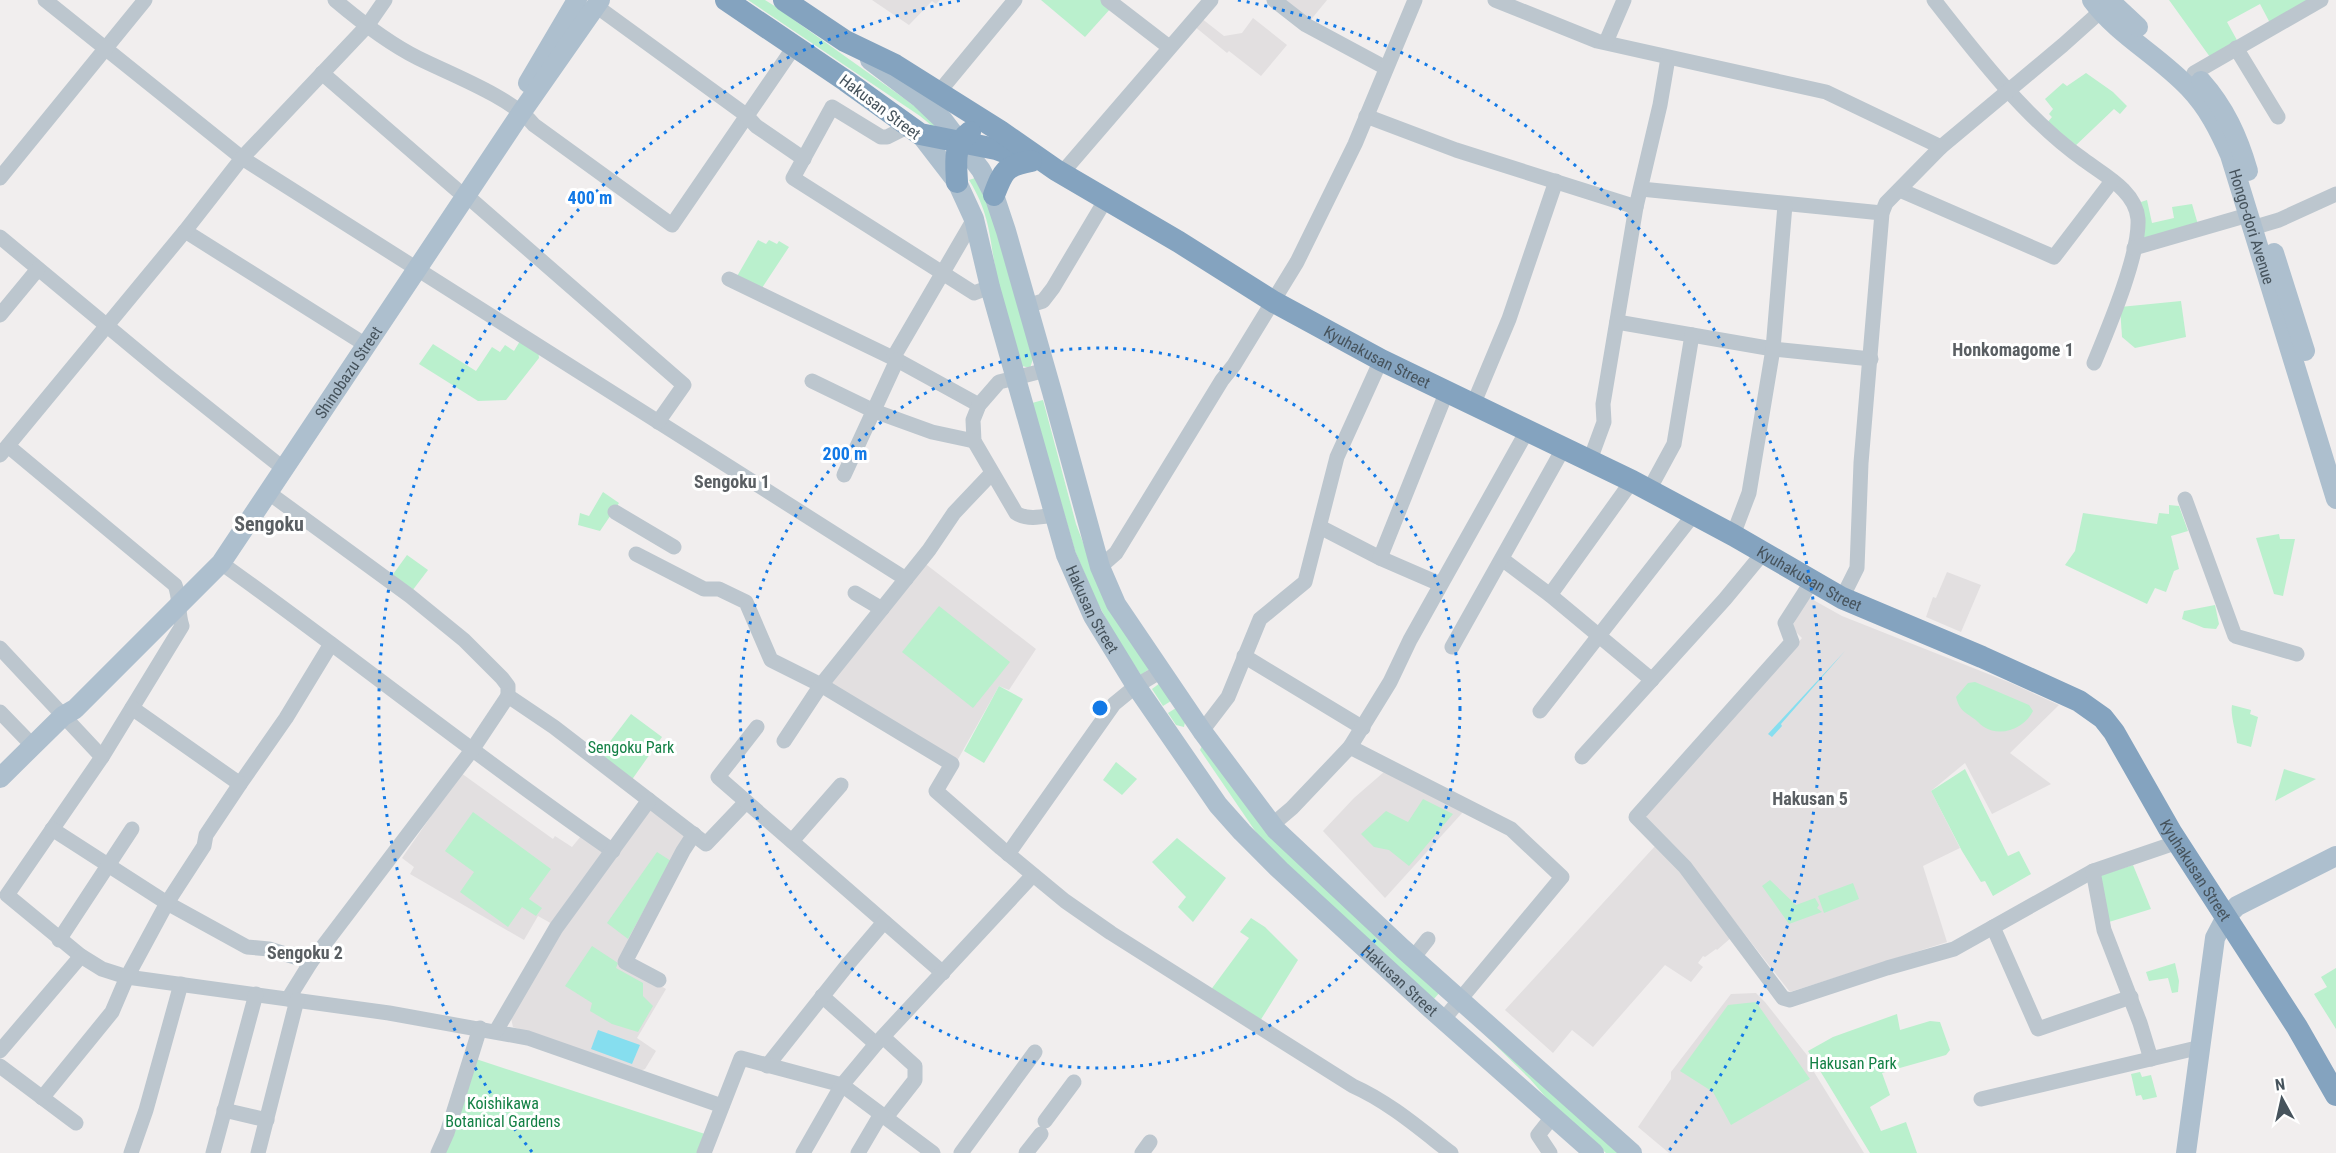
<svg xmlns="http://www.w3.org/2000/svg" width="2336" height="1153" font-family="'Roboto Condensed',sans-serif">
<style>
.education{fill:#e2dfe0}
.green{fill:#baf0cd}
.water{fill:#86deef}
.lines{fill:none;stroke-linecap:round;stroke-linejoin:round}
.minor{stroke:#bcc6ce;stroke-width:15}
.major{stroke:#adbfce;stroke-width:20}
.highway{stroke:#84a3bf;stroke-width:22}
.ring{fill:none;stroke:#1279e6;stroke-width:3;stroke-dasharray:3 6}
.labels{text-anchor:middle;dominant-baseline:central;stroke-width:6;stroke-linejoin:round;paint-order:stroke}
.street-label{font-size:16px;fill:#46535c;stroke:#fff}
.park-label{font-size:16px;fill:#138045;stroke:#fff}
.neighbourhood-label{font-size:18px;font-weight:bold;fill:#5a5f63;stroke:#fff}
.quarter-label{font-size:20px;font-weight:bold;fill:#5a5f63;stroke:#fff}
.centre{fill:#1279e6;stroke:#fff;stroke-width:3}
.ring-label{font-size:18px;text-anchor:middle;font-weight:bold;fill:#1279e6;stroke:#fff;stroke-width:6;stroke-linejoin:round;paint-order:stroke}
</style>
<rect width="100%" height="100%" fill="#f1eeee"/>
<g class="education">
<path d="M 872,0 L 940,0 L 936,4 L 932,1 L 909,25 Z"/>
<path d="M 1281,0 L 1327,0 L 1309,22 Z"/>
<path d="M 1201,18 L 1224,36 L 1242,33 L 1253,18 L 1287,45 L 1261,76 L 1229,51 L 1227,53 L 1194,26 Z"/>
<path d="M 923,562 L 1036,649 L 1009,690 L 999,686 L 957,761 L 828,685 Z"/>
<path d="M 1947,572 L 1981,585 L 1961,632 L 1926,617 L 1933,597 L 1936,598 Z"/>
<path d="M 1808,597 L 1842,616 L 2011,683 L 2059,705 L 2010,753 L 2051,784 L 1992,814 L 1965,763 L 1931,791 L 1960,848 L 1923,866 L 1947,942 L 1790,992 L 1689,863 L 1647,819 L 1646,814 L 1737,714 L 1802,638 L 1795,631 L 1793,625 Z"/>
<path d="M 1384,772 L 1463,812 L 1385,898 L 1323,831 L 1354,798 Z"/>
<path d="M 461,773 L 553,839 L 555,836 L 572,847 L 581,836 L 605,852 L 554,925 L 538,916 L 524,940 L 410,874 L 414,867 L 402,858 Z"/>
<path d="M 647,809 L 652,809 L 685,836 L 622,963 L 666,989 L 637,1038 L 656,1051 L 645,1069 L 640,1071 L 513,1027 L 511,1018 L 558,933 Z"/>
<path d="M 1656,845 L 1681,870 L 1732,937 L 1717,950 L 1716,949 L 1705,957 L 1703,956 L 1698,963 L 1703,967 L 1691,982 L 1665,965 L 1593,1047 L 1572,1030 L 1553,1053 L 1505,1010 Z"/>
<path d="M 1756,993 L 1765,1002 L 1814,1064 L 1814,1072 L 1864,1153 L 1669,1153 L 1638,1127 L 1671,1079 L 1671,1072 L 1731,994 Z"/>
</g>
<g class="green">
<path d="M 748,0 L 765,0 L 773,5 L 905,99 C 916,108 931,117 937,130 L 920,116 Z"/>
<path d="M 1041,0 L 1102,0 L 1111,8 L 1085,37 Z"/>
<path d="M 2169,0 L 2311,0 L 2270,23 L 2260,4 L 2227,22 L 2238,42 L 2210,57 Z"/>
<path d="M 2086,73 L 2113,92 L 2127,106 L 2120,114 L 2114,109 L 2073,148 L 2046,124 L 2052,117 L 2049,114 L 2053,109 L 2045,99 L 2063,83 L 2067,86 Z"/>
<path d="M 975,178 L 988,202 L 1033,359 L 1030,368 L 1022,366 C 1015,339 1005,313 999,286 C 989,244 993,219 969,180 Z"/>
<path d="M 2147,200 L 2152,223 L 2174,218 L 2172,207 L 2192,204 L 2199,228 L 2137,246 L 2138,203 Z"/>
<path d="M 758,240 L 766,244 L 769,240 L 777,244 L 779,241 L 789,247 L 760,291 L 736,278 Z"/>
<path d="M 2181,301 L 2186,337 L 2135,348 L 2122,337 L 2120,307 Z"/>
<path d="M 520,341 L 538,350 L 539,358 L 506,400 L 478,401 L 419,364 L 433,344 L 476,371 L 492,347 L 500,352 L 505,345 L 514,351 Z"/>
<path d="M 1043,400 L 1076,524 L 1090,561 L 1149,669 L 1141,675 L 1117,639 L 1096,600 L 1075,551 L 1032,403 Z"/>
<path d="M 603,492 L 619,503 L 600,531 L 578,525 L 580,513 L 589,516 Z"/>
<path d="M 2169,505 L 2179,506 L 2188,531 L 2171,536 L 2179,569 L 2174,571 L 2166,592 L 2155,588 L 2147,604 L 2065,565 L 2075,551 L 2083,513 L 2157,524 L 2159,513 L 2169,514 Z"/>
<path d="M 2279,534 L 2280,539 L 2295,539 L 2283,596 L 2274,594 L 2256,538 Z"/>
<path d="M 407,555 L 428,570 L 412,591 L 391,577 Z"/>
<path d="M 2215,605 L 2219,624 L 2216,629 L 2204,628 L 2182,619 L 2184,611 Z"/>
<path d="M 939,606 L 1010,662 L 973,708 L 902,652 Z"/>
<path d="M 1975,682 L 2029,705 L 2033,711 C 2025,728 2001,738 1984,727 C 1980,725 1977,720 1973,718 C 1963,711 1959,709 1956,697 L 1968,683 Z"/>
<path d="M 1160,683 L 1171,701 L 1163,706 L 1152,689 Z"/>
<path d="M 999,686 L 1023,699 L 984,763 L 964,751 Z"/>
<path d="M 2232,705 L 2251,710 L 2250,714 L 2258,717 L 2251,747 L 2237,743 C 2236,732 2230,714 2232,705 Z"/>
<path d="M 1176,708 L 1185,722 L 1184,727 L 1176,725 L 1168,713 Z"/>
<path d="M 631,714 L 662,737 L 631,781 L 599,756 Z"/>
<path d="M 1202,746 L 1440,992 L 1433,1000 L 1262,841 L 1200,750 Z"/>
<path d="M 1116,762 L 1137,779 L 1122,795 L 1103,780 Z"/>
<path d="M 1965,769 L 2008,856 L 2019,851 L 2031,874 L 1993,896 L 1985,881 L 1981,882 L 1962,851 L 1931,791 Z"/>
<path d="M 2284,769 L 2316,779 L 2275,801 Z"/>
<path d="M 1423,799 L 1453,814 L 1409,866 L 1389,850 L 1374,847 L 1361,834 L 1386,811 L 1408,822 Z"/>
<path d="M 473,812 L 551,869 L 529,899 L 542,908 L 536,916 L 522,907 L 508,927 L 460,892 L 474,872 L 445,851 Z"/>
<path d="M 1177,838 L 1226,878 L 1193,922 L 1178,907 L 1186,897 L 1152,862 Z"/>
<path d="M 657,852 L 671,861 L 628,939 L 607,923 Z"/>
<path d="M 2133,865 L 2151,909 L 2109,922 L 2098,876 Z"/>
<path d="M 1770,880 L 1796,905 L 1815,898 L 1819,905 L 1817,908 L 1822,912 L 1789,924 L 1762,886 Z"/>
<path d="M 1853,883 L 1859,899 L 1824,913 L 1818,896 Z"/>
<path d="M 1251,918 L 1265,927 L 1298,960 L 1260,1021 L 1210,991 L 1249,938 L 1240,932 Z"/>
<path d="M 592,946 L 618,963 L 616,968 L 643,983 L 643,996 L 653,1006 L 638,1032 L 612,1024 L 590,1011 L 592,1003 L 565,986 Z"/>
<path d="M 2175,963 L 2179,981 L 2178,992 L 2172,993 L 2168,978 L 2149,981 L 2146,972 Z"/>
<path d="M 2336,968 L 2336,1029 L 2314,994 L 2327,987 L 2321,977 Z"/>
<path d="M 1756,1002 L 1810,1079 L 1731,1125 L 1713,1092 L 1680,1071 L 1728,1005 Z"/>
<path d="M 1897,1014 L 1900,1030 L 1930,1021 L 1940,1022 L 1950,1050 L 1946,1055 L 1882,1073 L 1890,1095 L 1870,1107 L 1881,1131 L 1906,1122 L 1917,1153 L 1870,1153 L 1808,1051 L 1833,1037 Z"/>
<path d="M 1482,1032 L 1621,1153 L 1606,1153 L 1557,1110 L 1530,1079 Z"/>
<path d="M 476,1059 L 705,1134 L 698,1153 L 444,1153 Z"/>
<path d="M 2140,1072 L 2142,1077 L 2151,1075 L 2157,1097 L 2143,1100 L 2141,1095 L 2136,1096 L 2131,1074 Z"/>
</g>
<g class="water">
<path d="M 1845,651 L 1781,724 L 1782,726 L 1772,737 L 1768,734 Z"/>
<path d="M 598,1030 L 640,1045 L 632,1064 L 591,1049 Z"/>
</g>
<g class="lines">
<g class="minor">
<path d="M 45,0 L 242,158 L 906,579"/>
<path d="M 335,0 C 361,22 388,43 418,58 C 452,75 511,97 534,125 L 672,225 L 794,47"/>
<path d="M 1108,0 L 1169,47"/>
<path d="M 1274,0 L 1306,25 L 1386,68"/>
<path d="M 1495,0 L 1597,41 L 1826,92 L 1941,147"/>
<path d="M 1934,0 C 1976,54 2028,121 2084,160 C 2104,175 2136,191 2138,219 C 2140,254 2108,329 2094,363"/>
<path d="M 596,6 L 746,115 L 756,126 L 804,159"/>
<path d="M 1606,42 L 1624,0"/>
<path d="M 2236,48 L 2278,117"/>
<path d="M 322,73 L 457,190"/>
<path d="M 2194,73 L 2321,0"/>
<path d="M 939,92 L 1015,0"/>
<path d="M 1366,116 L 1456,150 L 1636,207"/>
<path d="M 909,126 L 887,137 L 881,137 L 832,107 L 793,178 L 974,293 L 990,287"/>
<path d="M 1062,173 L 1211,0"/>
<path d="M 0,178 L 145,0"/>
<path d="M 1641,189 L 1882,213"/>
<path d="M 1900,190 L 2054,257 L 2112,181"/>
<path d="M 467,196 L 684,385 L 658,422"/>
<path d="M 2252,228 L 2279,220 L 2336,194"/>
<path d="M 185,231 L 358,340"/>
<path d="M 0,237 L 165,374 L 284,469"/>
<path d="M 2134,248 L 2248,215"/>
<path d="M 729,279 L 897,360 L 979,405"/>
<path d="M 1027,306 L 1043,301 L 1053,288 L 1106,199"/>
<path d="M 0,315 L 38,269"/>
<path d="M 1617,322 L 1773,349 L 1871,359"/>
<path d="M 893,358 L 974,219"/>
<path d="M 1046,370 L 999,382 L 979,405 L 973,420 L 974,441 L 1016,513 C 1027,520 1041,517 1053,515"/>
<path d="M 812,381 L 874,411 L 932,432 L 974,441"/>
<path d="M 1473,405 L 1509,319 L 1556,181"/>
<path d="M 8,446 L 175,585 C 181,600 177,612 182,626 L 102,757 L 7,895 L 81,956 L 102,969 L 127,977 L 389,1013 L 528,1038 L 722,1106"/>
<path d="M 0,455 L 185,231 L 242,158 L 367,26 L 385,0"/>
<path d="M 1590,460 L 1604,422 L 1603,404 L 1636,207 L 1660,105 L 1668,58"/>
<path d="M 844,475 L 897,360"/>
<path d="M 1649,490 L 1674,444 L 1692,335"/>
<path d="M 269,493 L 410,596 L 464,640 L 502,678 L 508,686 L 508,696 L 554,727 L 706,844 L 746,802"/>
<path d="M 2185,499 L 2235,636 L 2297,654"/>
<path d="M 615,512 L 674,547"/>
<path d="M 1320,527 L 1380,558 L 1440,584"/>
<path d="M 1733,535 L 1749,493 L 1773,349 L 1785,205"/>
<path d="M 636,554 L 704,589 L 719,589 L 746,602 L 771,660 L 821,685 L 952,764 L 936,791 L 1001,848 L 1065,901 L 1111,933 L 1353,1086 C 1389,1102 1420,1129 1451,1153"/>
<path d="M 1380,558 L 1447,391"/>
<path d="M 1502,559 L 1550,595 L 1652,680"/>
<path d="M 221,563 C 353,657 479,759 613,851"/>
<path d="M 1100,567 L 1116,553 L 1222,380 L 1234,365 L 1297,262 L 1355,144 L 1415,0"/>
<path d="M 1812,581 L 1785,623 L 1792,642 L 1636,817 L 1685,867 L 1783,998 L 1790,1000 L 1887,968 L 1954,949 L 2093,871 L 2178,842"/>
<path d="M 855,593 L 882,609"/>
<path d="M 1550,595 L 1632,481"/>
<path d="M 1842,598 L 1857,568 L 1861,463 L 1882,213 L 1886,203 L 1941,147 L 2063,45 L 2101,11 L 2110,7"/>
<path d="M 1452,647 L 1563,449"/>
<path d="M 0,648 L 102,757"/>
<path d="M 1244,656 L 1363,728"/>
<path d="M 1540,711 L 1694,514"/>
<path d="M 0,712 L 33,746"/>
<path d="M 757,727 L 718,777 L 943,973"/>
<path d="M 1202,731 L 1228,697 L 1260,619 L 1305,582 L 1337,457 L 1381,360"/>
<path d="M 784,741 L 821,685 L 929,550 L 954,513 L 991,474"/>
<path d="M 1350,747 L 1390,682 L 1410,640 L 1527,431"/>
<path d="M 1582,757 L 1725,599 L 1763,553"/>
<path d="M 240,784 L 286,718 L 331,644"/>
<path d="M 1272,825 L 1292,808 L 1350,747 L 1511,829 L 1562,877 L 1443,1020"/>
<path d="M 52,829 L 167,903 L 247,947 L 269,949 L 311,962"/>
<path d="M 792,841 L 841,785"/>
<path d="M 1008,854 L 1114,704 L 1136,686 L 1161,671"/>
<path d="M 2093,871 L 2104,930 L 2140,1023 L 2151,1059"/>
<path d="M 1993,927 L 2038,1029 L 2131,997"/>
<path d="M 59,940 L 132,829"/>
<path d="M 1413,958 L 1428,939"/>
<path d="M 659,980 L 625,962 L 683,851 L 694,834"/>
<path d="M 822,996 L 876,1044"/>
<path d="M 288,999 L 311,962 L 472,750 L 508,696"/>
<path d="M 496,1031 L 556,928 L 649,800"/>
<path d="M 883,1037 L 915,1066 L 915,1080 L 886,1117"/>
<path d="M 0,1051 L 81,956"/>
<path d="M 0,1066 L 76,1123"/>
<path d="M 767,1066 L 849,963 L 884,922"/>
<path d="M 42,1098 L 112,1012 L 127,977 L 167,903 L 204,846 L 206,835 L 240,784 L 132,708"/>
<path d="M 1981,1099 L 2201,1047"/>
<path d="M 224,1110 L 267,1120"/>
<path d="M 1045,1121 L 1074,1082"/>
<path d="M 131,1153 L 146,1110 L 181,984"/>
<path d="M 213,1153 L 256,994"/>
<path d="M 258,1153 L 297,1000"/>
<path d="M 438,1153 L 447,1133 L 480,1028"/>
<path d="M 704,1153 L 741,1058 L 842,1085 L 933,1153"/>
<path d="M 803,1153 L 842,1085 L 876,1044 L 1033,875"/>
<path d="M 858,1153 L 881,1114"/>
<path d="M 961,1153 L 1035,1052"/>
<path d="M 1026,1153 L 1041,1134"/>
<path d="M 1142,1153 L 1150,1142"/>
<path d="M 1550,1153 L 1538,1135 L 1553,1116"/>
</g>
<g class="major">
<path id="s1" d="M 2092,0 C 2118,35 2159,56 2189,88 C 2208,108 2219,130 2230,155 L 2336,499"/>
<path d="M 2109,0 L 2138,27"/>
<path d="M 870,60 L 920,98 L 943,120 L 981,170 L 994,195 L 1006,231 L 1052,392 L 1100,567 L 1116,604 L 1202,731 L 1276,830 L 1403,949 L 1632,1153"/>
<path d="M 2201,81 C 2225,108 2238,137 2248,171"/>
<path d="M 528,83 L 577,0"/>
<path id="s2" d="M 920,134 L 957,182 L 974,219 L 990,287 L 1066,555 L 1093,616 L 1136,686 L 1218,805 L 1242,832 L 1280,870 L 1431,1009 L 1594,1153"/>
<path d="M 2274,253 L 2305,351"/>
<path id="s3" d="M 0,778 L 63,716 L 75,709 L 221,563 L 521,113 L 600,0"/>
<path d="M 2186,1153 L 2215,938 L 2226,917 L 2237,906 L 2336,856"/>
</g>
<g class="highway">
<path d="M 726,0 L 846,81 L 920,134 L 996,149 L 1029,161"/>
<path id="s4" d="M 784,0 L 845,41 L 895,65 L 1000,131 L 1056,170 L 1179,242 L 1274,302 L 1381,360 L 1632,481 L 1733,535 L 1842,598 L 1982,657 L 2079,701 L 2103,718 L 2114,732 L 2171,832 L 2297,1027 L 2336,1095"/>
<path d="M 957,182 C 956,163 953,144 970,132"/>
<path d="M 994,195 C 1003,171 1005,166 1031,161"/>
</g>
</g>
<g class="ring">
<circle cx="1100" cy="708" r="360"/>
<path d="M532 1152A721 721 0 0 1 962 0M1238 0A721 721 0 0 1 1668 1152"/>
</g>
<g class="labels">
<g class="street-label">
<text transform="translate(880 107) rotate(37)">Hakusan Street</text>
<text stroke="none"><textPath href="#s1" startOffset="285">Hongo-dori Avenue</textPath></text>
<text stroke="none"><textPath href="#s4" startOffset="693">Kyuhakusan Street</textPath></text>
<text stroke="none"><textPath href="#s3" startOffset="538">Shinobazu Street</textPath></text>
<text stroke="none"><textPath href="#s4" startOffset="1179">Kyuhakusan Street</textPath></text>
<text stroke="none"><textPath href="#s2" startOffset="510">Hakusan Street</textPath></text>
<text stroke="none"><textPath href="#s4" startOffset="1683">Kyuhakusan Street</textPath></text>
<text stroke="none"><textPath href="#s2" startOffset="996">Hakusan Street</textPath></text>
</g>
<g class="park-label">
<text x="631" y="747">Sengoku Park</text>
<text x="1853" y="1063">Hakusan Park</text>
<text x="503" y="1103">Koishikawa<tspan x="503" dy="18">Botanical Gardens</tspan></text>
</g>
<g class="neighbourhood-label">
<text x="2013" y="349">Honkomagome 1</text>
<text x="732" y="481">Sengoku 1</text>
<text x="1810" y="798">Hakusan 5</text>
<text x="305" y="952">Sengoku 2</text>
</g>
<g class="quarter-label">
<text x="269" y="524">Sengoku</text>
</g>
</g>
<circle cx="1100" cy="708" r="9" class="centre"/>
<g class="ring-label">
<text x="590" y="204">400 m</text>
<text x="845" y="460">200 m</text>
</g>
<g transform="translate(2282 1099) rotate(352)" stroke="#ffffff" stroke-width="4.5" paint-order="stroke">
<path d="M0-4.5L10 22L0 15L-10 22Z" fill="#46535c"/>
<text y="-9" font-size="16" font-weight="bold" text-anchor="middle" fill="#46535c">N</text>
</g>
</svg>
